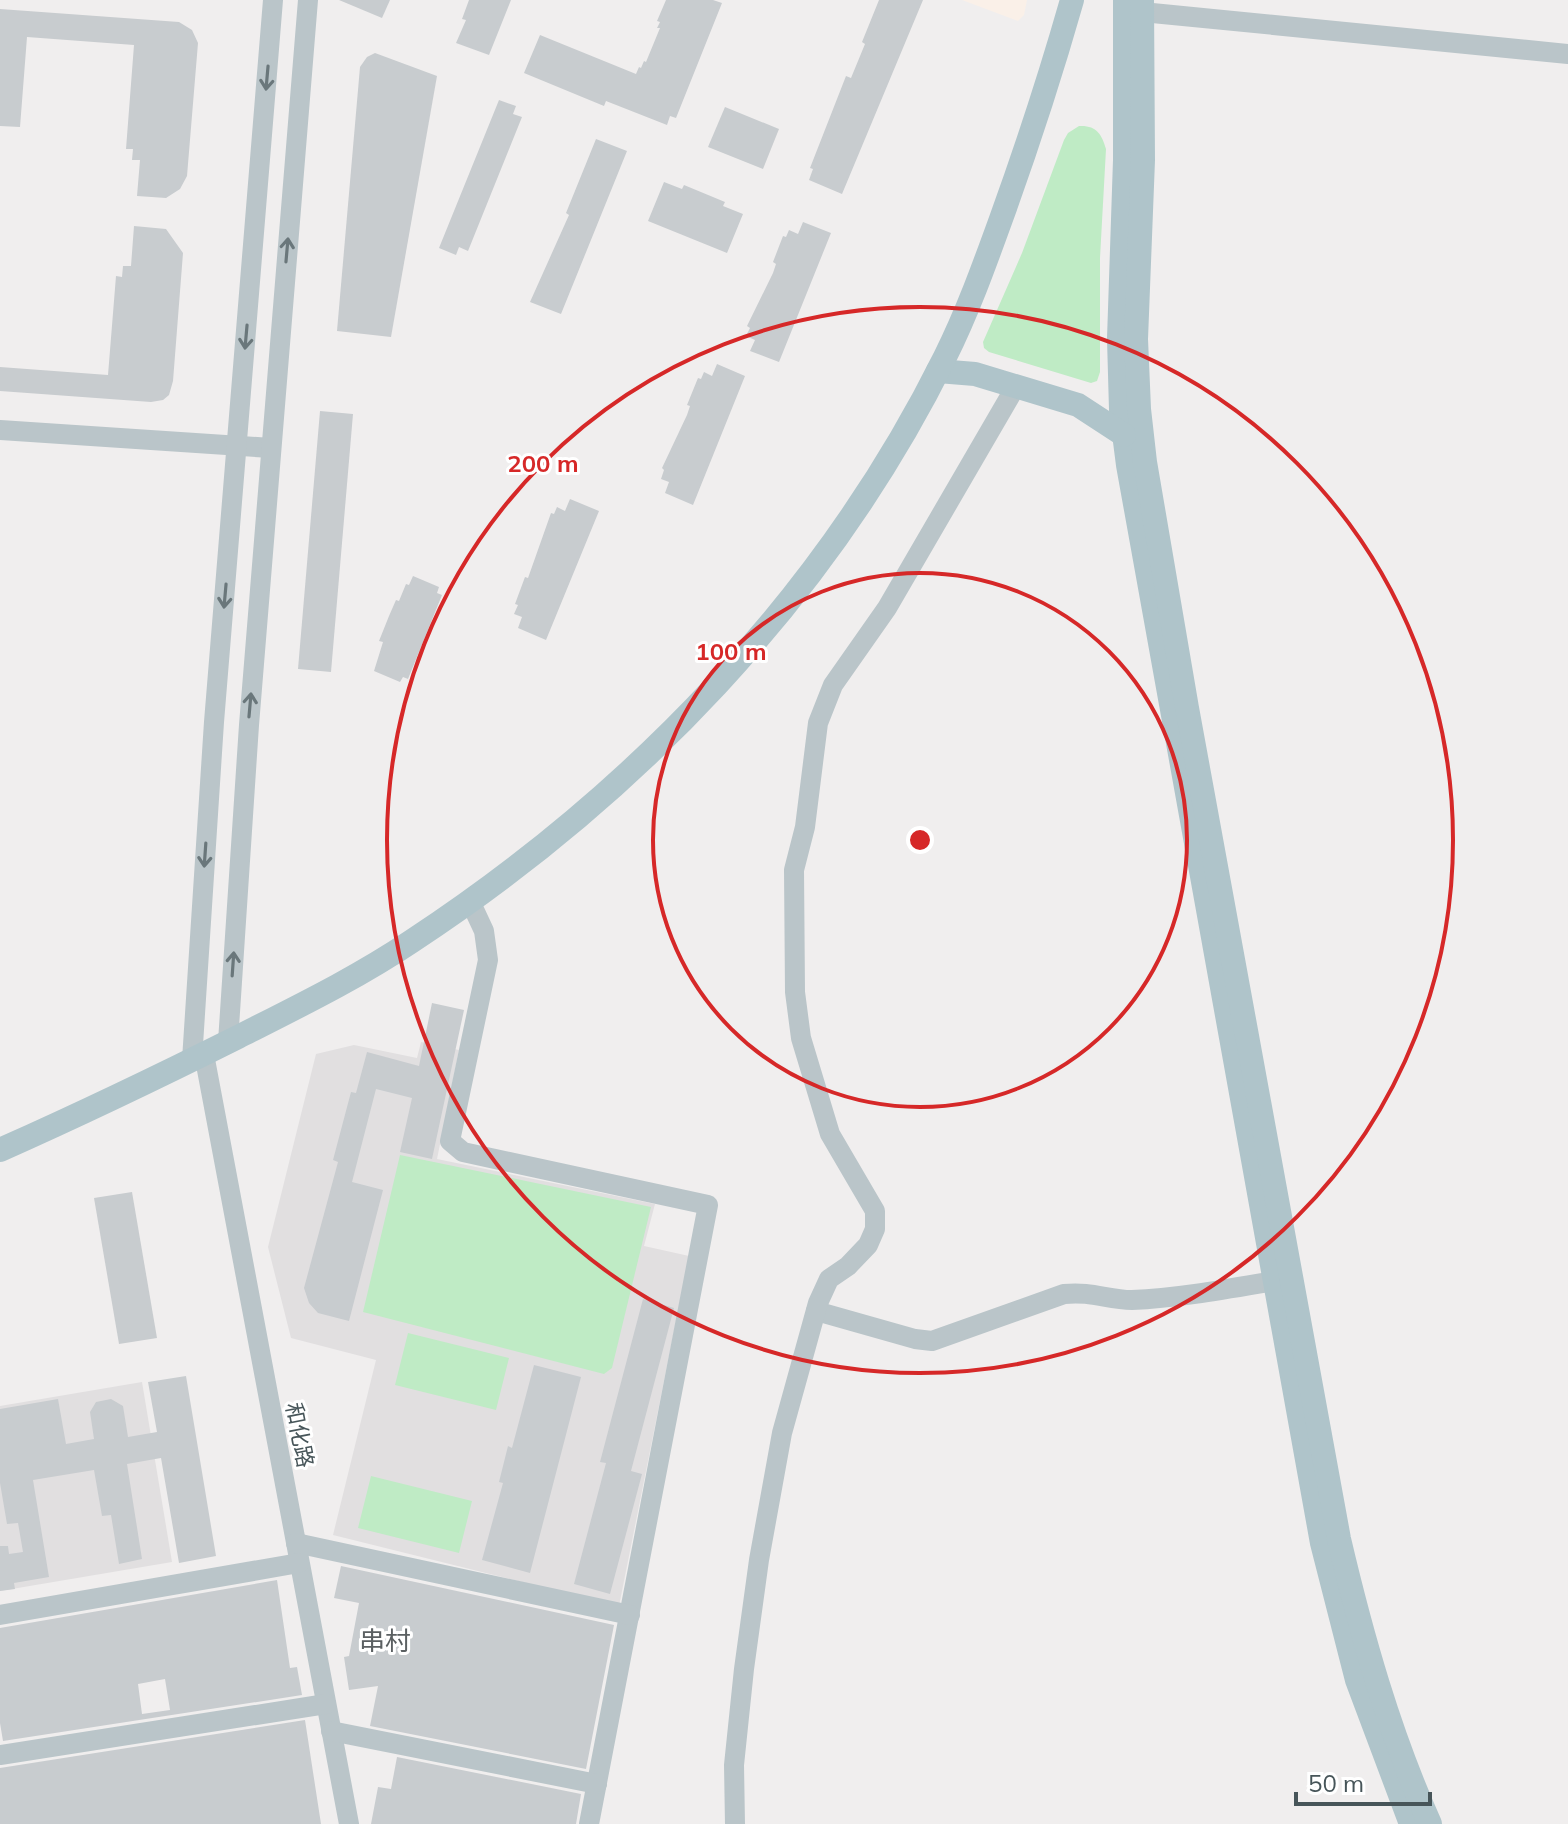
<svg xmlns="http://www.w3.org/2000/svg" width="1568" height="1824" font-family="Mulish,'Noto Sans SC',sans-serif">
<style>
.commercial{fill:#faf0e8}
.education{fill:#e1dfe0}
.green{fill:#bfebc5}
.building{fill:#c8cccf;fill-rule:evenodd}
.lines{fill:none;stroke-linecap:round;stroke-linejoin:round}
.minor{stroke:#bac5c9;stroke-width:20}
.major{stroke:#afc4ca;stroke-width:24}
.oneway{stroke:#6a777b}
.ring{fill:none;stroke:#d62828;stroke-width:4}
.labels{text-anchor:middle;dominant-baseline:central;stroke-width:6;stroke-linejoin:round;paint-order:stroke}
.street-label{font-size:22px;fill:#475559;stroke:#fff}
.quarter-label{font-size:26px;fill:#5b6062;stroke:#fff}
.centre{fill:#d62828;stroke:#fff;stroke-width:4}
.ring-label{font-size:24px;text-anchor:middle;font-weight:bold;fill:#d62828;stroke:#fff;stroke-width:6;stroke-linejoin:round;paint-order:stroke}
</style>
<rect width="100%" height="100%" fill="#f0eeee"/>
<path class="commercial" d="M 962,0 L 1027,0 L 1024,15 L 1018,21 Z"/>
<g class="education">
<path d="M 421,1042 L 459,1050 L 437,1159 L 655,1204 L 644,1246 L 689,1256 L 619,1606 L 333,1535 L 376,1360 L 291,1338 L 268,1247 L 316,1054 L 354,1045 L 417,1058 Z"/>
<path d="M 142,1382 L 172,1562 L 0,1591 L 0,1406 Z"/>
</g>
<g class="green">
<path d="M 1079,126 C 1096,125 1102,134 1106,149 L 1100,258 L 1100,372 L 1097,381 L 1091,383 L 989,352 L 984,348 L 983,342 L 1022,253 L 1064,140 L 1068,133 Z"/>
<path d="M 400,1155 L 651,1207 L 612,1368 L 604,1374 L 363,1312 Z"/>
<path d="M 408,1333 L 509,1358 L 496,1410 L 395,1385 Z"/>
<path d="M 371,1476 L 472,1501 L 459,1553 L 358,1528 Z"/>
</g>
<g class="building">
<path d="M 339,0 L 390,0 L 382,18 Z"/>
<path d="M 469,0 L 511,0 L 489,55 L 456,43 L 466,20 L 462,19 Z"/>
<path d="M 666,0 L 713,0 L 722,3 L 676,118 L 670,116 L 667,125 L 606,101 L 604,106 L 524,73 L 540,35 L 636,74 L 639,67 L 641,68 L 644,61 L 646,62 L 660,28 L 657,28 L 660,22 L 657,21 Z"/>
<path d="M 879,0 L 923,0 L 842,194 L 809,180 L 813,169 L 810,168 L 846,76 L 851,78 L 865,44 L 862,42 Z"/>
<path d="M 0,9 L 179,22 L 192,30 L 198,43 L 187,176 L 180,189 L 166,198 L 137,196 L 140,160 L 132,160 L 133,149 L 126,149 L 134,45 L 27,37 L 20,127 L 0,126 Z"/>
<path d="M 375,53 L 437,76 L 391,337 L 337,331 L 360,67 L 367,57 Z"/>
<path d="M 499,100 L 516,106 L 513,114 L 522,117 L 468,251 L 459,247 L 456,255 L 439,248 Z"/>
<path d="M 725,107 L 779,129 L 763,169 L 708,147 Z"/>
<path d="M 596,139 L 627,151 L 561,314 L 530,302 L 569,215 L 566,213 Z"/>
<path d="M 664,182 L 682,189 L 684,185 L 725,202 L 723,206 L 743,214 L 727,253 L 648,221 Z"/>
<path d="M 803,222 L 831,233 L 779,362 L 750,351 L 755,340 L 746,336 L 750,328 L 747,326 L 773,273 L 776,264 L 773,262 L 783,236 L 786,237 L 789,230 L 798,234 Z"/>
<path d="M 134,226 L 166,229 L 183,253 L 173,381 L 169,395 L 163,400 L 151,402 L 0,391 L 0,367 L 108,375 L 116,276 L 122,277 L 123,266 L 131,266 Z"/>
<path d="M 717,364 L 745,376 L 693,505 L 665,493 L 669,482 L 661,479 L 664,470 L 662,468 L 687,415 L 690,406 L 687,405 L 698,378 L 701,379 L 704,372 L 712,376 Z"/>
<path d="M 320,411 L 353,414 L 331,672 L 298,669 Z"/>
<path d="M 570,499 L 599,511 L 546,640 L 518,628 L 522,617 L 514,614 L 518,605 L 515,604 L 525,577 L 528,578 L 551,513 L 554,514 L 557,507 L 565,511 Z"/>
<path d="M 413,576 L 439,587 L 437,593 L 442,595 L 408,679 L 403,677 L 400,682 L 374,671 L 383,642 L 379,641 L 389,616 L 396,600 L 399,601 L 406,584 L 409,585 Z"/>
<path d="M 432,1003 L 464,1010 L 432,1159 L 400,1152 L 412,1098 L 376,1089 L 352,1182 L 383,1190 L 349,1321 L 318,1313 L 309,1303 L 304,1288 L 338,1162 L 333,1160 L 351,1092 L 356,1093 L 367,1052 L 419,1066 Z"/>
<path d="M 132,1192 L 157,1338 L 119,1344 L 94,1198 Z"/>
<path d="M 643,1299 L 674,1308 L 631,1471 L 642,1474 L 610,1594 L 574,1584 L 606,1463 L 600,1462 Z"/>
<path d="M 534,1365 L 581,1377 L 530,1573 L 482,1560 L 503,1483 L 499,1482 L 508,1446 L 512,1448 Z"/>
<path d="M 186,1376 L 216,1556 L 179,1563 L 161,1458 L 127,1464 L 142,1559 L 119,1564 L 111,1515 L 102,1516 L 94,1470 L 33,1480 L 49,1577 L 14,1583 L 15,1589 L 0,1591 L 0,1546 L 8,1546 L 9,1554 L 23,1552 L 18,1523 L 7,1524 L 0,1483 L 0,1409 L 58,1399 L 66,1444 L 94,1439 L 90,1412 L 96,1402 L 111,1399 L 123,1406 L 128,1437 L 157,1432 L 148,1382 Z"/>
<path d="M 341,1566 L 614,1625 L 586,1769 L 370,1726 L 378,1686 L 349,1690 L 344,1657 L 349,1656 L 359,1603 L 334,1598 Z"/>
<path d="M 277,1580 L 290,1668 L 297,1667 L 302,1695 L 3,1741 L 0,1723 L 0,1628 ZM 165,1679 L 170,1710 L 142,1714 L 138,1684 Z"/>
<path d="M 305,1720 L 321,1824 L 0,1824 L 0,1768 Z"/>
<path d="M 397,1757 L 581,1794 L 576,1824 L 371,1824 L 378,1787 L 391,1789 Z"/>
</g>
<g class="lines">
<g class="minor">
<path d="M 1142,12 L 1568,54"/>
<path d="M 0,430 L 271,448"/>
<path d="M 470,901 L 484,931 L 488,960 L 450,1141 L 463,1152 L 708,1205 L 589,1824"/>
<path d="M 228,1042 L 249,725 L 308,0"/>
<path d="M 204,1054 L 349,1824"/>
<path d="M 192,1060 L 214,722 L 273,0"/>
<path d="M 816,1311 L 915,1339 L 932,1341 L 1064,1294 C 1092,1291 1108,1300 1132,1300 C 1179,1298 1227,1289 1274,1281"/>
<path d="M 296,1543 L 630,1615"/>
<path d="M 0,1615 L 299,1563"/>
<path d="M 331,1731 L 597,1784"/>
<path d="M 0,1755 L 326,1704"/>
<path d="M 735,1824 L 734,1765 L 744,1669 L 759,1560 L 782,1433 L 818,1303 L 829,1279 L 848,1266 L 868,1245 L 875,1229 L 875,1211 L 830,1134 L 801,1038 L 795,992 L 794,870 L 805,827 L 818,723 L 833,685 L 887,608 L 1016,386"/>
</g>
<g class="major">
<path d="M 1125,0 L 1125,160 L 1119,339 L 1121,410 L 1128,465 L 1322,1543 L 1357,1680 L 1411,1824"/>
<path d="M 1142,0 L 1143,160 L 1136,339 L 1139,409 L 1145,462 L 1187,708 L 1339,1539 C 1362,1637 1389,1732 1430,1824"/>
<path d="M 938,371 L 975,374 L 1078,405 L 1124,435"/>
<path d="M 0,1150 C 81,1114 160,1076 238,1037 C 297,1007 357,978 412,941 C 634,795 826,597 945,357 C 967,313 984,266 1001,219 C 1027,147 1051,74 1072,0"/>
</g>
</g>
<defs><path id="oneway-shaft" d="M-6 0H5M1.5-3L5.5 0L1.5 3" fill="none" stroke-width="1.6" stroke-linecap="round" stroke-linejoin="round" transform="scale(2)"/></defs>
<g class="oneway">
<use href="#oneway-shaft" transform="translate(267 78) rotate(95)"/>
<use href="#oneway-shaft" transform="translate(287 250) rotate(-85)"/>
<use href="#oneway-shaft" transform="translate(246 337) rotate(95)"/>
<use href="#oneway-shaft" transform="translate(225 596) rotate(95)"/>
<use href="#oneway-shaft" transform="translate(250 705) rotate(-85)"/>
<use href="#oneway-shaft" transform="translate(205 855) rotate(94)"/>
<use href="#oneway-shaft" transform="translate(233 964) rotate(-86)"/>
</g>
<g class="ring">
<circle cx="920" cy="840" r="267"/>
<circle cx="920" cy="840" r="533"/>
</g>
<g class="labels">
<g class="street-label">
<text transform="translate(300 1435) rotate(79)">和化路</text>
</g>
<g class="quarter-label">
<text x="385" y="1640">串村</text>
</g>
</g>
<circle cx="920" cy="840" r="12" class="centre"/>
<g class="ring-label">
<text x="543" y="472">200 m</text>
<text x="731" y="660">100 m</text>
</g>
<path d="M1296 1792v12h134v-12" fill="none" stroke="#475559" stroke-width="4"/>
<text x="1308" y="1792" font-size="24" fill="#475559" stroke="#ffffff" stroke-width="6" paint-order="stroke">50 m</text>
</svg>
